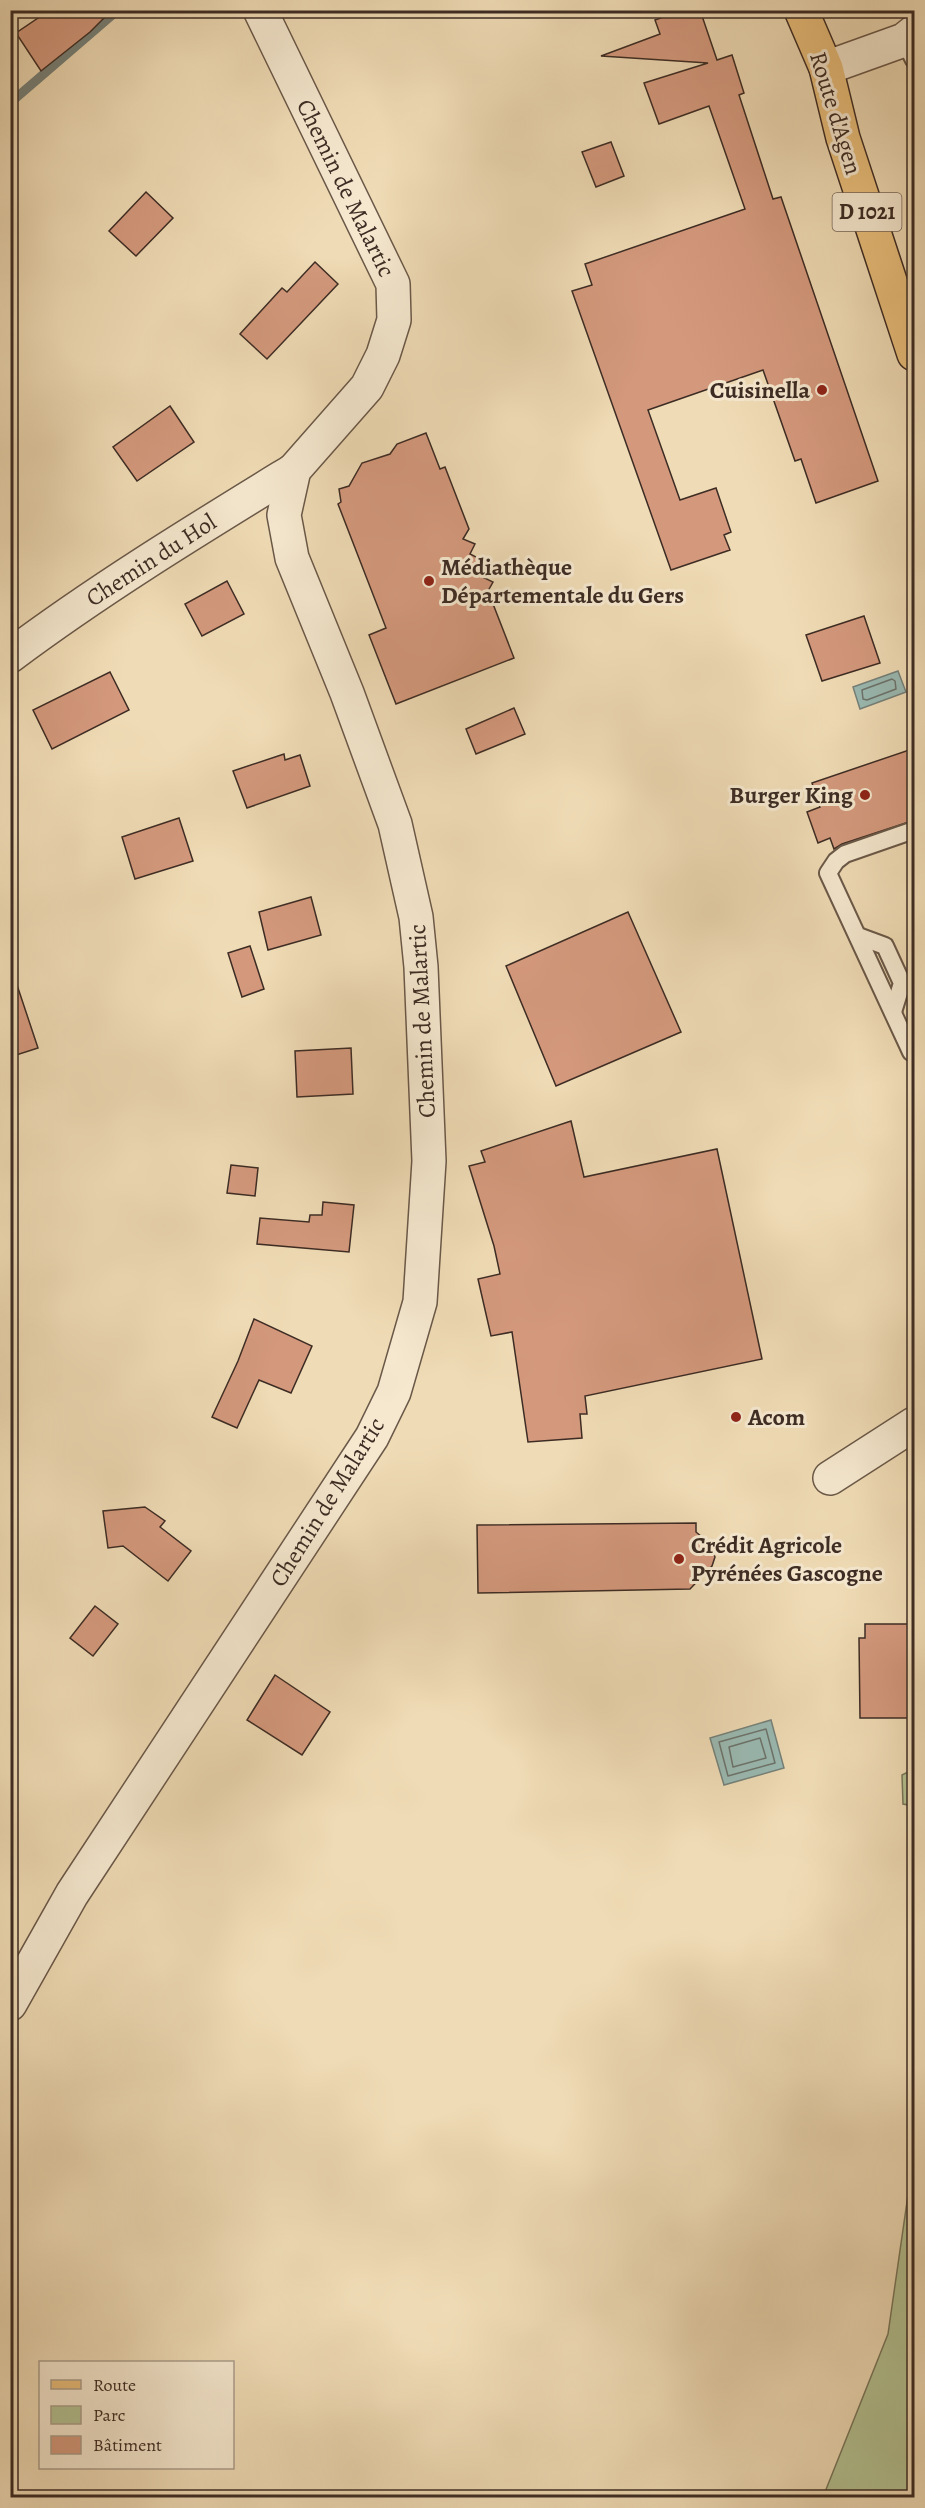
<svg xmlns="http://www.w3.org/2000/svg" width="925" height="2508" font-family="Alegreya,serif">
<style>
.green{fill:#b3c192;stroke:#78765b;stroke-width:1.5}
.water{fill:#9abab3;stroke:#75817a;stroke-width:1.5}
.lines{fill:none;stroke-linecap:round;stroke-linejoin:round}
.shore{stroke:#6c736c;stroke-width:1.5}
.stream{stroke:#75817a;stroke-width:9}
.building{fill:#d4997d;stroke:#3d2c24;stroke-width:1.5}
.lane-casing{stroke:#6a5848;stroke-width:20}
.street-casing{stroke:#6a5848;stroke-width:36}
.primary-casing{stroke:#3d2c24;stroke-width:36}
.lane{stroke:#f5e8cf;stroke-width:16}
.street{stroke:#f5e8cf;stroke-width:33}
.primary{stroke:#e8be7a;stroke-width:33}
.poi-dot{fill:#8f2418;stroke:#f5e8cf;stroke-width:2}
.labels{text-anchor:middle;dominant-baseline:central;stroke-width:6;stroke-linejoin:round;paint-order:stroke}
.shield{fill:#f5e8cf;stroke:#746457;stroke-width:1.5}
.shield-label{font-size:22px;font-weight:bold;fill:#3d2c24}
.street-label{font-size:24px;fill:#3d2c24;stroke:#f5e8cf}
.poi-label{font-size:24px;font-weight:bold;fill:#3d2c24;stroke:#f5e8cf;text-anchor:start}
</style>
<rect width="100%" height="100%" fill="#efdbb5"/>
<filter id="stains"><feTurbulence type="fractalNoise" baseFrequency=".00333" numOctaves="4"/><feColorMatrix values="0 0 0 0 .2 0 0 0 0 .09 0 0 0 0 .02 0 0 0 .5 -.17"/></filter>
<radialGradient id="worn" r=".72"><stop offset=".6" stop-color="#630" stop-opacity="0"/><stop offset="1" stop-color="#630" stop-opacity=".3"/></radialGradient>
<g class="green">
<path d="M 914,1769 L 914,1806 L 903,1804 L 902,1775 Z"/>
<path d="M 914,2153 L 914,2497 L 823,2497 L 888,2334 Z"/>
</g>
<g class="water">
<path d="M 898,671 L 906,692 L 860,709 L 853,687 Z"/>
<path d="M 771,1720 L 784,1768 L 724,1785 L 710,1738 Z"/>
</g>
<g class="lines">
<g class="shore">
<path d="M 892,679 L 895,681 L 896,689 L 867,700 L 863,699 L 862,690 Z"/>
<path d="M 766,1729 L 775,1763 L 728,1776 L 719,1742 Z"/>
<path d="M 760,1738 L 766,1758 L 733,1767 L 729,1747 Z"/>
</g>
<path class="stream" d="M 10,103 L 118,10"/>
</g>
<g class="building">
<path d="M 50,10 L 112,10 L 90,32 L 41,71 L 16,33 Z"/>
<path d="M 683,10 L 700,10 L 717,60 L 732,55 L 744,93 L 739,95 L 773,199 L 781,197 L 878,481 L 816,503 L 801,459 L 795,461 L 763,370 L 648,410 L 680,500 L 716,488 L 731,532 L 724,535 L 730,550 L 671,570 L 572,291 L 592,285 L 585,264 L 745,209 L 709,106 L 659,124 L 644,83 L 708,63 L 601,56 L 660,34 L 655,20 Z"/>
<path d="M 611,142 L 624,176 L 596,187 L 582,152 Z"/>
<path d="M 146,192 L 173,218 L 136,256 L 109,231 Z"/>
<path d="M 315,262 L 338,284 L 267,359 L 240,334 L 282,288 L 287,292 Z"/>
<path d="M 170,406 L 194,442 L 137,481 L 113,447 Z"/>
<path d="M 426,433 L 440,469 L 445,467 L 469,529 L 463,539 L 475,544 L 470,554 L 480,559 L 474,573 L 493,582 L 488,591 L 514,658 L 396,704 L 369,635 L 386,628 L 338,504 L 341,502 L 339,489 L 349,486 L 362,463 L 390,454 L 397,444 Z"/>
<path d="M 227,581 L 244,614 L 202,636 L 185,604 Z"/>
<path d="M 864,616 L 880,663 L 822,681 L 806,635 Z"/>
<path d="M 110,672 L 129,710 L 52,749 L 33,710 Z"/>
<path d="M 514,708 L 525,734 L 476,754 L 466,729 Z"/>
<path d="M 915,748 L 915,820 L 842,844 L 834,849 L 830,838 L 818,843 L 807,812 L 820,807 L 812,783 Z"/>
<path d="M 284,754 L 285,760 L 300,755 L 310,786 L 247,808 L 233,771 Z"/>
<path d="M 179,818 L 193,861 L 135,879 L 122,837 Z"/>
<path d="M 311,897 L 321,935 L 268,950 L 259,912 Z"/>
<path d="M 628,912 L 681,1032 L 556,1086 L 506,966 Z"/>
<path d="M 250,946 L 264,989 L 242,997 L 228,953 Z"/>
<path d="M 15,979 L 38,1048 L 10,1057 L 10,980 Z"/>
<path d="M 351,1048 L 353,1094 L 297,1097 L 295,1051 Z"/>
<path d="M 571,1121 L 584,1177 L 717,1149 L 762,1359 L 585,1396 L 587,1414 L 580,1414 L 582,1438 L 528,1442 L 512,1332 L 491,1336 L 478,1279 L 500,1274 L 494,1246 L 469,1166 L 485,1162 L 481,1151 Z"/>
<path d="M 231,1165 L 258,1168 L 255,1196 L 227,1193 Z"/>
<path d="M 323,1202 L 354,1205 L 349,1252 L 257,1244 L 260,1218 L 309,1222 L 310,1215 L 322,1215 Z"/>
<path d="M 254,1319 L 312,1346 L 291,1393 L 259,1380 L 237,1428 L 212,1417 L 238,1361 Z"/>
<path d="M 145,1507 L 165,1521 L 160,1527 L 191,1551 L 168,1581 L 123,1546 L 108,1548 L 103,1511 Z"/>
<path d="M 696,1523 L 696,1532 L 709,1543 L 715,1557 L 712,1566 L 690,1589 L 478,1593 L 477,1525 Z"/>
<path d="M 95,1606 L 118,1624 L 93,1656 L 70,1638 Z"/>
<path d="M 865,1624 L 915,1624 L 915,1718 L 860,1718 L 859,1638 L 865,1638 Z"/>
<path d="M 275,1675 L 330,1712 L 302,1755 L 247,1720 Z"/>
</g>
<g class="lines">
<g class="lane-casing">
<g id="lane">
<path d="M 904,40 L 914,60"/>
<path d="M 914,830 L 845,854 L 836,861 L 828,873 L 911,1052 L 914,1054"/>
<path d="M 858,936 L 885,946 L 902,983 L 893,1012"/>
</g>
</g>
<g class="street-casing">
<g id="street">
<path d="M 826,68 L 904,40 L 914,32"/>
<path d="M 10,656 C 101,588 198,529 294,470"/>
<path d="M 830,1478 L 914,1424"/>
<path d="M 10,2004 L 72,1894 L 372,1437 L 394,1392 L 420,1302 L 429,1161 L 421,967 L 416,917 L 395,824 L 347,693 L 292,558 L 284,515 L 294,470 L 367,387 L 383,355 L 394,320 L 393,284 L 260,10"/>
</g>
</g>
<g class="primary-casing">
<path id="primary" d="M 801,10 L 826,68 L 843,138 L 914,354"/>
</g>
<use href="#lane" class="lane"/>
<use href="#street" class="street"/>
<use href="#primary" class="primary"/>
</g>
<g class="poi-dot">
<circle cx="822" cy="390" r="6"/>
<circle cx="429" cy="581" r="6"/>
<circle cx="865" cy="795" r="6"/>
<circle cx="736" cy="1417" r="6"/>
<circle cx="679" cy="1559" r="6"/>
</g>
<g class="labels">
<rect class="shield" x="832.5" y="193" width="69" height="38" rx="4.5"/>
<g class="shield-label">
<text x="867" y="212">D 1021</text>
</g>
<g class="street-label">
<text transform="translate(836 113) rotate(73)">Route d'Agen</text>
<text transform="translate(346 188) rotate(64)">Chemin de Malartic</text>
<text transform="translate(151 560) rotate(-33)">Chemin du Hol</text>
<text transform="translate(422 1021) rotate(-93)">Chemin de Malartic</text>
<text transform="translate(327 1502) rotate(-58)">Chemin de Malartic</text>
</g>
<g class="poi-label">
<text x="810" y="390" text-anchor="end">Cuisinella</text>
<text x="441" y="567">Médiathèque<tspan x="441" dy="28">Départementale du Gers</tspan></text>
<text x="853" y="795" text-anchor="end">Burger King</text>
<text x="748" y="1417">Acom</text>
<text x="691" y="1545">Crédit Agricole<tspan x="691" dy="28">Pyrénées Gascogne</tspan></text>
</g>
</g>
<rect width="925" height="2508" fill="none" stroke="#efdbb5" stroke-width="36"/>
<rect x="12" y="12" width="901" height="2484" fill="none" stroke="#3d2c24" stroke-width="3"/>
<rect x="18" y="18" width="889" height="2472" fill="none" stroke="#3d2c24" stroke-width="1.5"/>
<rect x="39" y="2361" width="195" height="108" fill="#f5e8cf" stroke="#ab9d8b" stroke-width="1.5"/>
<rect x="51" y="2380" width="30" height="9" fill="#e8be7a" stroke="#ab9d8b" stroke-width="1.5"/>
<text x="93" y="2391" font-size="18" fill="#3d2c24">Route</text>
<rect x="51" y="2406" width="30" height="18" fill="#b3c192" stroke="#ab9d8b" stroke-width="1.5"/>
<text x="93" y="2421" font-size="18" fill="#3d2c24">Parc</text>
<rect x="51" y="2436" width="30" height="18" fill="#d4997d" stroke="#ab9d8b" stroke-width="1.5"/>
<text x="93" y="2451" font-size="18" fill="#3d2c24">Bâtiment</text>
<rect width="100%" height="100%" filter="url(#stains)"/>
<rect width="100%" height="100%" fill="url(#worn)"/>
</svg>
